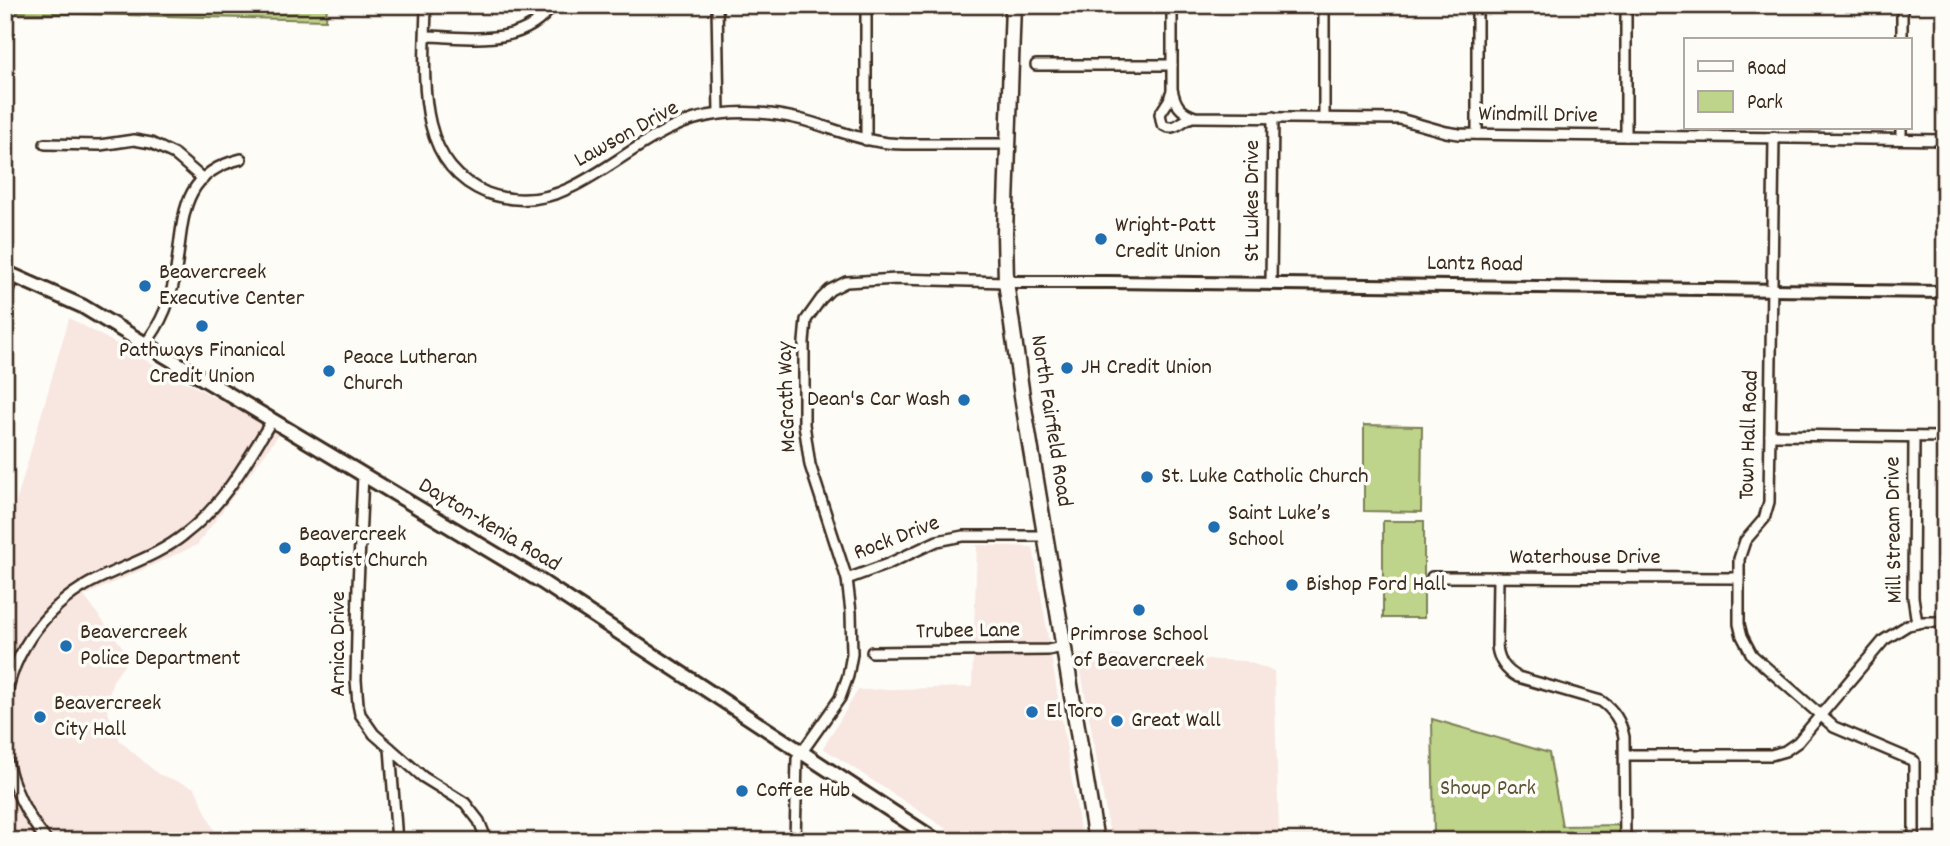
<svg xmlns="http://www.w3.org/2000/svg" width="1950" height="846" font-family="Dekko,sans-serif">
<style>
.built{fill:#f8e6e1}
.green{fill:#bed48a;stroke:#7c7f54;stroke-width:2}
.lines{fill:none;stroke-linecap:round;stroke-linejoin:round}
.minor-casing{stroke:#3b2a1e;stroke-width:14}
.tertiary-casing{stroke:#3b2a1e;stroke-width:16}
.secondary-casing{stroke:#3b2a1e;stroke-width:18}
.primary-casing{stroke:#3b2a1e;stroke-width:19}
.minor{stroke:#fdfcf7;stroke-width:9}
.tertiary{stroke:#fdfcf7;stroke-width:10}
.secondary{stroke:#fdfcf7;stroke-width:12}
.primary{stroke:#fdfcf7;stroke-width:14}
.poi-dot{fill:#1f6fb2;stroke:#fdfcf7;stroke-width:2.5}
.labels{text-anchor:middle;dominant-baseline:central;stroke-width:7;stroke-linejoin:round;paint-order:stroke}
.street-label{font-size:23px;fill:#3b2a1e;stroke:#fdfcf7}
.poi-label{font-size:23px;fill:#3b2a1e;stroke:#fdfcf7;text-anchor:start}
.park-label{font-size:23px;fill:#5c5439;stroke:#fdfcf7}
</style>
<rect width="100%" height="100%" fill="#fdfcf7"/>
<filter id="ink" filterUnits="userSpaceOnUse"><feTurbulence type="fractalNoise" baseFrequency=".0143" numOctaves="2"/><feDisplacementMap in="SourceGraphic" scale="14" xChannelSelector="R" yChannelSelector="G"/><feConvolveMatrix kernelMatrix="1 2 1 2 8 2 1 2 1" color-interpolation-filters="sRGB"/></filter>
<g filter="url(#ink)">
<g class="built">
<path d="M 69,318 L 280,433 L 197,545 L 84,596 L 130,657 L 112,682 L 107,710 L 120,741 L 158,774 L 195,788 L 219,841 L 5,841 L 5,541 Z"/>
<path d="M 977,545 L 1033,547 L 1082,841 L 965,841 L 823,748 L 858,690 L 972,687 Z"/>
<path d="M 1078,654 L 1245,661 L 1274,671 L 1279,835 L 1434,835 L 1445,841 L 1111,841 Z"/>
</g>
<g class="green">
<path d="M 5,5 L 327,5 L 326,20 L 5,12 Z"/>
<path d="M 1364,425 L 1422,426 L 1421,512 L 1364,511 Z"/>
<rect x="1383" y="521" width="41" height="97"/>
<path d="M 1432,719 L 1549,753 L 1562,826 L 1620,825 L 1620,841 L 1445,841 L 1434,835 Z"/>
</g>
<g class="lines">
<g class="minor-casing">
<g id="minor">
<path d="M 426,5 C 425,70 412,163 487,193 C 515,203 543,201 570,188 C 621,164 661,120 720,114 C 746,111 774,113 799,119 C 827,126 852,138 881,142 C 898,145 916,144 934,144 C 958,144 983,144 1008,144"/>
<path d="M 717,5 L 719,114"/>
<path d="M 866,5 L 866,140"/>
<path d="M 1172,5 L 1172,89 C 1175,104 1180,112 1195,117 L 1400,119 L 1446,132 L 1459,134 L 1945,140"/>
<path d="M 1626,5 L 1626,136"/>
<path d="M 426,36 C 471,37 523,48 553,5"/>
<path d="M 1902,40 L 1902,5"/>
<path d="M 1036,65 L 1172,65"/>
<path d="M 1171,93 L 1169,100 L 1160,114 L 1162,124 C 1174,133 1181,120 1193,117"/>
<path d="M 1324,118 L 1324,5"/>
<path d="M 1901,128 L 1901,139"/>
<path d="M 1477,134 L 1477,5"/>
<path d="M 1774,137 L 1769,502 L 1764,519 L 1745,541 L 1739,559 L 1739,624 L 1742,636 L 1752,655 L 1834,727 L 1914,761 L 1914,841"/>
<path d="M 45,144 L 100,145 L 134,140 L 151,143 L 174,154 L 203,179"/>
<path d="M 1271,284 L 1273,117"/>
<path d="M 5,301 L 13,275"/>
<path d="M 145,344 C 162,323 172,296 176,270 C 184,219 179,174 241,159"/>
<path d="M 1770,435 L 1945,437"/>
<path d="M 1914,437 L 1913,597 L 1917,623"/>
<path d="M 363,475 L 358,586 L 356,680 L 358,704 L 360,714 L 374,734 L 423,777 L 465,803 L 479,821 L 487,841"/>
<path d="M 1432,577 L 1739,578"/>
<path d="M 1498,577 L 1497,647 C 1499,661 1505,670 1518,677 L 1601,701 C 1614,710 1621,721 1624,737 L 1625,841"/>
<path d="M 847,579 L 888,564 L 937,541 L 963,536 L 1046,536"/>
<path d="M 872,652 L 1048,650 L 1063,647"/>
<path d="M 5,705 C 12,649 50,601 100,578 C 129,564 159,555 185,534 C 224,504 247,461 272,420"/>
<path d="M 390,748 L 397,841"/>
<path d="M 5,751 C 11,785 25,814 47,841"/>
<path d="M 1625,755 L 1771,755 L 1785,751 L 1798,742 L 1884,640 L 1908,625 L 1923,622 L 1945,622"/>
<path d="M 795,841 L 797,759 L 840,698 L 848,676 L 852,654 L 851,612 L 847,579 L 810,465 L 804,424 L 804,342 L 806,320 L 821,299 L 830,290 L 846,282 L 897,279 L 1006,282"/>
</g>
</g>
<g class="tertiary-casing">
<path id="tertiary" d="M 1006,282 L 1109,282 L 1945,292"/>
</g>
<g class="secondary-casing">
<path id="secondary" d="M 5,272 L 82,306 L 542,582 L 937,841"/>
</g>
<g class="primary-casing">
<path id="primary" d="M 1013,5 L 1005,233 L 1006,282 L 1022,396 L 1096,841"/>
</g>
<use href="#minor" class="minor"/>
<use href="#tertiary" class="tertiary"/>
<use href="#secondary" class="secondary"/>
<use href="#primary" class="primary"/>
</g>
</g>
<g class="poi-dot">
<circle cx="1101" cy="239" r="7"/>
<circle cx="145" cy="286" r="7"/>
<circle cx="202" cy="326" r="7"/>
<circle cx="1067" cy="368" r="7"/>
<circle cx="329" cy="371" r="7"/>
<circle cx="964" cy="400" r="7"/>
<circle cx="1147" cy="477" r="7"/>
<circle cx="1214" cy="527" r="7"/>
<circle cx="285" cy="548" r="7"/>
<circle cx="1292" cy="585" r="7"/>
<circle cx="1139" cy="610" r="7"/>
<circle cx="66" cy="646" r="7"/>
<circle cx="1032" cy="712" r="7"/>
<circle cx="40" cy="717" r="7"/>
<circle cx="1117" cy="721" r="7"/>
<circle cx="742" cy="791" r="7"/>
</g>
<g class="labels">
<g class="street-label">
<text transform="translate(1538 116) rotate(1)">Windmill Drive</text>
<text transform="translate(627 135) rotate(-29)">Lawson Drive</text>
<text transform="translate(1253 201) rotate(-90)">St Lukes Drive</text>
<text transform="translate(1475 265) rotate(1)">Lantz Road</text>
<text transform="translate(788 397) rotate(-92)">McGrath Way</text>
<text transform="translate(1050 421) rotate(81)">North Fairfield Road</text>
<text transform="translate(1750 435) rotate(-88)">Town Hall Road</text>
<text transform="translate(489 526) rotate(31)">Dayton-Xenia Road</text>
<text transform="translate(1895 530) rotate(-91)">Mill Stream Drive</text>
<text transform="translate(897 539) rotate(-21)">Rock Drive</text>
<text x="1585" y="558">Waterhouse Drive</text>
<text transform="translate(968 632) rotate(-1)">Trubee Lane</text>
<text transform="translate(339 644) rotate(-90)">Arnica Drive</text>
</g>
<g class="poi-label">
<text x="1115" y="226">Wright-Patt<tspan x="1115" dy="26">Credit Union</tspan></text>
<text x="159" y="273">Beavercreek<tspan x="159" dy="26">Executive Center</tspan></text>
<text x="202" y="351" text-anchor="middle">Pathways Finanical<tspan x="202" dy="26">Credit Union</tspan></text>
<text x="343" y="358">Peace Lutheran<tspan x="343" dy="26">Church</tspan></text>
<text x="1081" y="368">JH Credit Union</text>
<text x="950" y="400" text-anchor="end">Dean's Car Wash</text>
<text x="1161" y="477">St. Luke Catholic Church</text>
<text x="1228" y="514">Saint Luke’s<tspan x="1228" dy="26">School</tspan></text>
<text x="299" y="535">Beavercreek<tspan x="299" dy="26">Baptist Church</tspan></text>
<text x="1306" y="585">Bishop Ford Hall</text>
<text x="80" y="633">Beavercreek<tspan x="80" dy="26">Police Department</tspan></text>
<text x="1139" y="635" text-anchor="middle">Primrose School<tspan x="1139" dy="26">of Beavercreek</tspan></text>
<text x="54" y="704">Beavercreek<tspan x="54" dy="26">City Hall</tspan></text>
<text x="1046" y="712">El Toro</text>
<text x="1131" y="721">Great Wall</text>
<text x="756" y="791">Coffee Hub</text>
</g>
<g class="park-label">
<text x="1488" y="789">Shoup Park</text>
</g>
</g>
<rect width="1950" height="846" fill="none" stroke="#fdfcf7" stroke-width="28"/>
<rect x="14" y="14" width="1922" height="818" fill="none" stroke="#3b2a1e" stroke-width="2.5" filter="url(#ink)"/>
<rect x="1684" y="38" width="228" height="91" fill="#fdfcf7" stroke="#afa8a0" stroke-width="2"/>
<rect x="1698" y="61" width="35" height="10" fill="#fdfcf7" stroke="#afa8a0" stroke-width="2"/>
<text x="1747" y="74" font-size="21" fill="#3b2a1e">Road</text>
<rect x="1698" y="91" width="35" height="21" fill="#bed48a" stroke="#afa8a0" stroke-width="2"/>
<text x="1747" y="108" font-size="21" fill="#3b2a1e">Park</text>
</svg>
